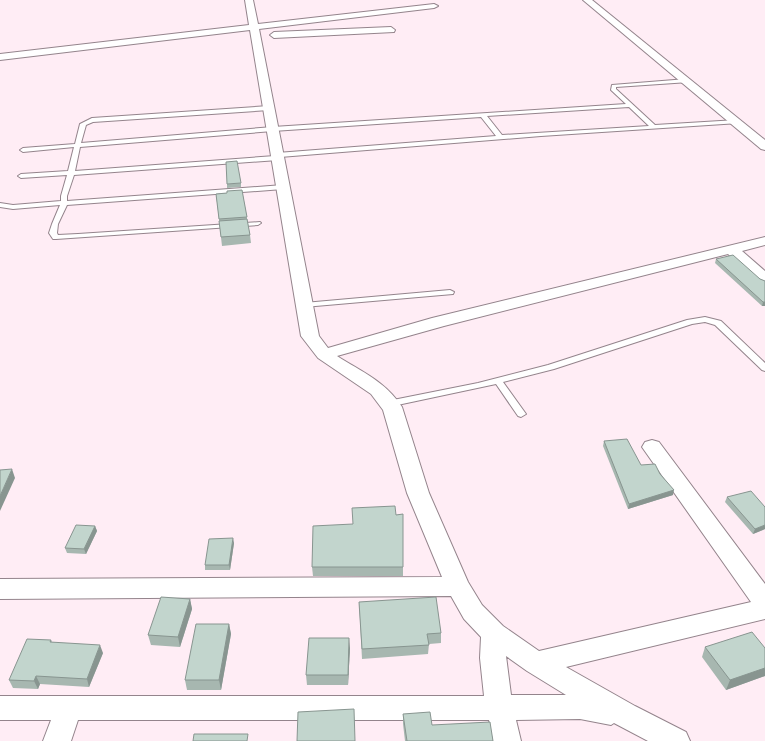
<svg xmlns="http://www.w3.org/2000/svg" width="765" height="741" font-family="'Alegreya Sans',sans-serif">
<style>
.lines{fill:none;stroke-linecap:round;stroke-linejoin:round}
.service-casing{stroke:#94848c;stroke-width:2}
.minor-casing{stroke:#94848c;stroke-width:2}
.service{fill:#fff;fill-rule:evenodd}
.minor{fill:#fff;fill-rule:evenodd}
.wall{fill:#a7b7b0}
.shaded-wall{fill:#889590}
.building{fill:#c2d5cd;stroke:#889590}
</style>
<rect width="100%" height="100%" fill="#ffedf5"/>
<g class="lines">
<g class="service-casing">
<g id="service">
<path d="M 687,79 L 690,81 L 689,82 L 616,87 L 616,89 L 655,125 L 737,120 L 739,121 L 739,123 L 541,136 L 280,157 L 281,158 L 278,160 L 74,175 L 67,196 L 67,201 L 283,185 L 286,187 L 283,189 L 67,205 L 58,224 L 57,233 L 58,235 L 78,234 L 260,222 L 261,223 L 258,225 L 56,239 L 53,239 L 49,233 L 52,224 L 60,205 L 13,209 L 0,207 L 0,203 L 13,205 L 61,201 L 61,196 L 67,175 L 21,178 L 18,176 L 21,174 L 68,171 L 74,147 L 23,152 L 20,150 L 23,148 L 75,144 L 80,124 L 92,118 L 269,106 L 272,108 L 269,110 L 93,122 L 86,125 L 81,143 L 273,127 L 626,104 L 611,90 L 612,85 ZM 629,107 L 649,126 L 502,135 L 487,116 ZM 481,117 L 496,136 L 277,153 L 274,155 L 275,156 L 75,171 L 80,147 L 273,131 Z"/>
<path d="M 450,290 L 454,292 L 453,294 L 304,307 L 300,305 L 304,303 Z"/>
<path d="M 705,317 L 721,321 L 765,363 L 765,371 L 762,370 L 715,325 L 705,322 L 692,324 L 554,369 L 503,382 L 526,414 L 521,417 L 518,416 L 496,384 L 388,407 L 383,404 L 388,401 L 478,383 L 548,365 L 687,320 Z"/>
</g>
</g>
<g class="minor-casing">
<g id="minor">
<path d="M 245,0 L 253,0 L 258,24 L 434,4 L 438,6 L 434,8 L 259,29 L 319,336 L 328,348 L 432,318 L 765,237 L 765,245 L 742,251 L 765,271 L 765,284 L 760,282 L 728,254 L 444,326 L 337,356 C 362,372 385,381 402,407 L 429,493 L 468,582 L 482,605 L 503,626 L 539,651 L 751,602 L 642,447 L 645,442 L 652,440 L 659,442 L 765,584 L 765,619 L 566,667 L 635,706 L 686,732 L 690,741 L 648,741 L 614,723 L 611,725 L 580,719 L 516,720 L 521,741 L 493,741 L 489,720 L 78,720 L 71,741 L 43,741 L 51,720 L 0,720 L 0,696 L 484,696 L 480,658 L 481,637 L 464,619 L 451,596 L 0,599 L 0,579 L 442,577 L 407,493 L 383,410 L 371,394 L 318,358 L 301,336 L 250,30 L 0,60 L 0,54 L 249,25 ZM 506,656 L 527,671 L 566,695 L 511,695 Z"/>
<path d="M 583,0 L 592,0 L 765,140 L 765,150 L 761,149 Z"/>
<path d="M 391,27 L 395,30 L 394,32 L 274,38 L 270,35 L 274,32 Z"/>
</g>
</g>
<use href="#service" class="service"/>
<use href="#minor" class="minor"/>
</g>
<g class="wall">
<path d="M 241,183 L 241,187 L 227,188 L 227,184 Z"/>
<path d="M 242,190 L 250,235 L 251,243 L 222,246 L 216,194 L 227,193 Z"/>
<path d="M 716,259 L 765,281 L 765,306 L 762,306 L 715,263 Z"/>
<path d="M 604,441 L 641,465 L 660,474 L 673,495 L 628,509 L 603,446 Z"/>
<path d="M 727,497 L 765,507 L 765,529 L 753,534 L 725,502 Z"/>
<path d="M 403,514 L 403,576 L 313,576 L 312,567 L 353,524 L 396,515 Z"/>
<path d="M 95,526 L 97,531 L 86,554 L 67,553 L 65,548 Z"/>
<path d="M 234,543 L 230,570 L 205,570 L 205,565 Z"/>
<path d="M 190,599 L 192,609 L 180,647 L 151,645 L 148,635 Z"/>
<path d="M 359,602 L 441,633 L 441,643 L 429,644 L 428,654 L 362,659 Z"/>
<path d="M 229,624 L 231,634 L 221,690 L 187,690 L 185,680 Z"/>
<path d="M 51,640 L 52,642 L 103,653 L 89,687 L 40,684 L 38,689 L 13,688 L 9,680 Z"/>
<path d="M 705,647 L 765,648 L 765,676 L 726,690 L 702,657 Z"/>
<path d="M 350,648 L 348,685 L 307,685 L 306,675 Z"/>
<path d="M 403,714 L 432,725 L 493,741 L 405,741 L 403,724 Z"/>
</g>
<g class="shaded-wall">
<path d="M 763,302 L 765,302 L 765,306 L 762,306 Z"/>
<path d="M 12,469 L 15,478 L 0,511 L 0,496 Z"/>
<path d="M 674,490 L 673,495 L 628,509 L 629,504 Z"/>
<path d="M 765,525 L 765,529 L 753,534 L 755,529 Z"/>
<path d="M 95,526 L 97,531 L 86,554 L 84,549 Z"/>
<path d="M 233,538 L 234,543 L 230,570 L 229,565 Z"/>
<path d="M 190,599 L 192,609 L 180,647 L 178,637 Z"/>
<path d="M 229,624 L 231,634 L 221,690 L 219,680 Z"/>
<path d="M 349,638 L 350,648 L 348,685 L 348,675 Z"/>
<path d="M 100,645 L 103,653 L 89,687 L 87,679 Z"/>
<path d="M 765,668 L 765,676 L 726,690 L 730,680 Z"/>
<path d="M 36,676 L 40,684 L 38,689 L 34,681 Z"/>
</g>
<g class="building">
<path d="M 237,161 L 241,183 L 227,184 L 226,162 Z"/>
<path d="M 242,190 L 247,217 L 219,219 L 216,194 L 227,193 L 227,191 Z"/>
<path d="M 247,219 L 250,235 L 221,237 L 219,221 Z"/>
<path d="M 733,255 L 760,279 L 765,281 L 765,302 L 763,302 L 716,259 Z"/>
<path d="M 627,439 L 641,465 L 655,464 L 660,474 L 674,490 L 629,504 L 604,441 Z"/>
<path d="M 12,469 L 0,496 L 0,470 Z"/>
<path d="M 751,491 L 765,507 L 765,525 L 755,529 L 727,497 Z"/>
<path d="M 395,506 L 396,515 L 403,514 L 403,567 L 312,567 L 313,526 L 353,524 L 352,508 Z"/>
<path d="M 76,525 L 95,526 L 84,549 L 65,548 Z"/>
<path d="M 233,538 L 229,565 L 205,565 L 209,539 Z"/>
<path d="M 161,597 L 190,599 L 178,637 L 148,635 Z"/>
<path d="M 436,597 L 441,633 L 427,634 L 429,645 L 362,649 L 359,602 Z"/>
<path d="M 196,624 L 229,624 L 219,680 L 185,680 Z"/>
<path d="M 752,632 L 765,648 L 765,668 L 730,680 L 705,647 Z"/>
<path d="M 309,638 L 349,638 L 348,675 L 306,675 Z"/>
<path d="M 27,639 L 51,640 L 50,642 L 100,645 L 87,679 L 36,676 L 34,681 L 9,680 Z"/>
<path d="M 354,709 L 355,741 L 297,741 L 298,712 Z"/>
<path d="M 430,712 L 432,725 L 490,722 L 493,741 L 407,741 L 403,714 Z"/>
<path d="M 194,734 L 248,734 L 247,741 L 193,741 Z"/>
</g>
</svg>
